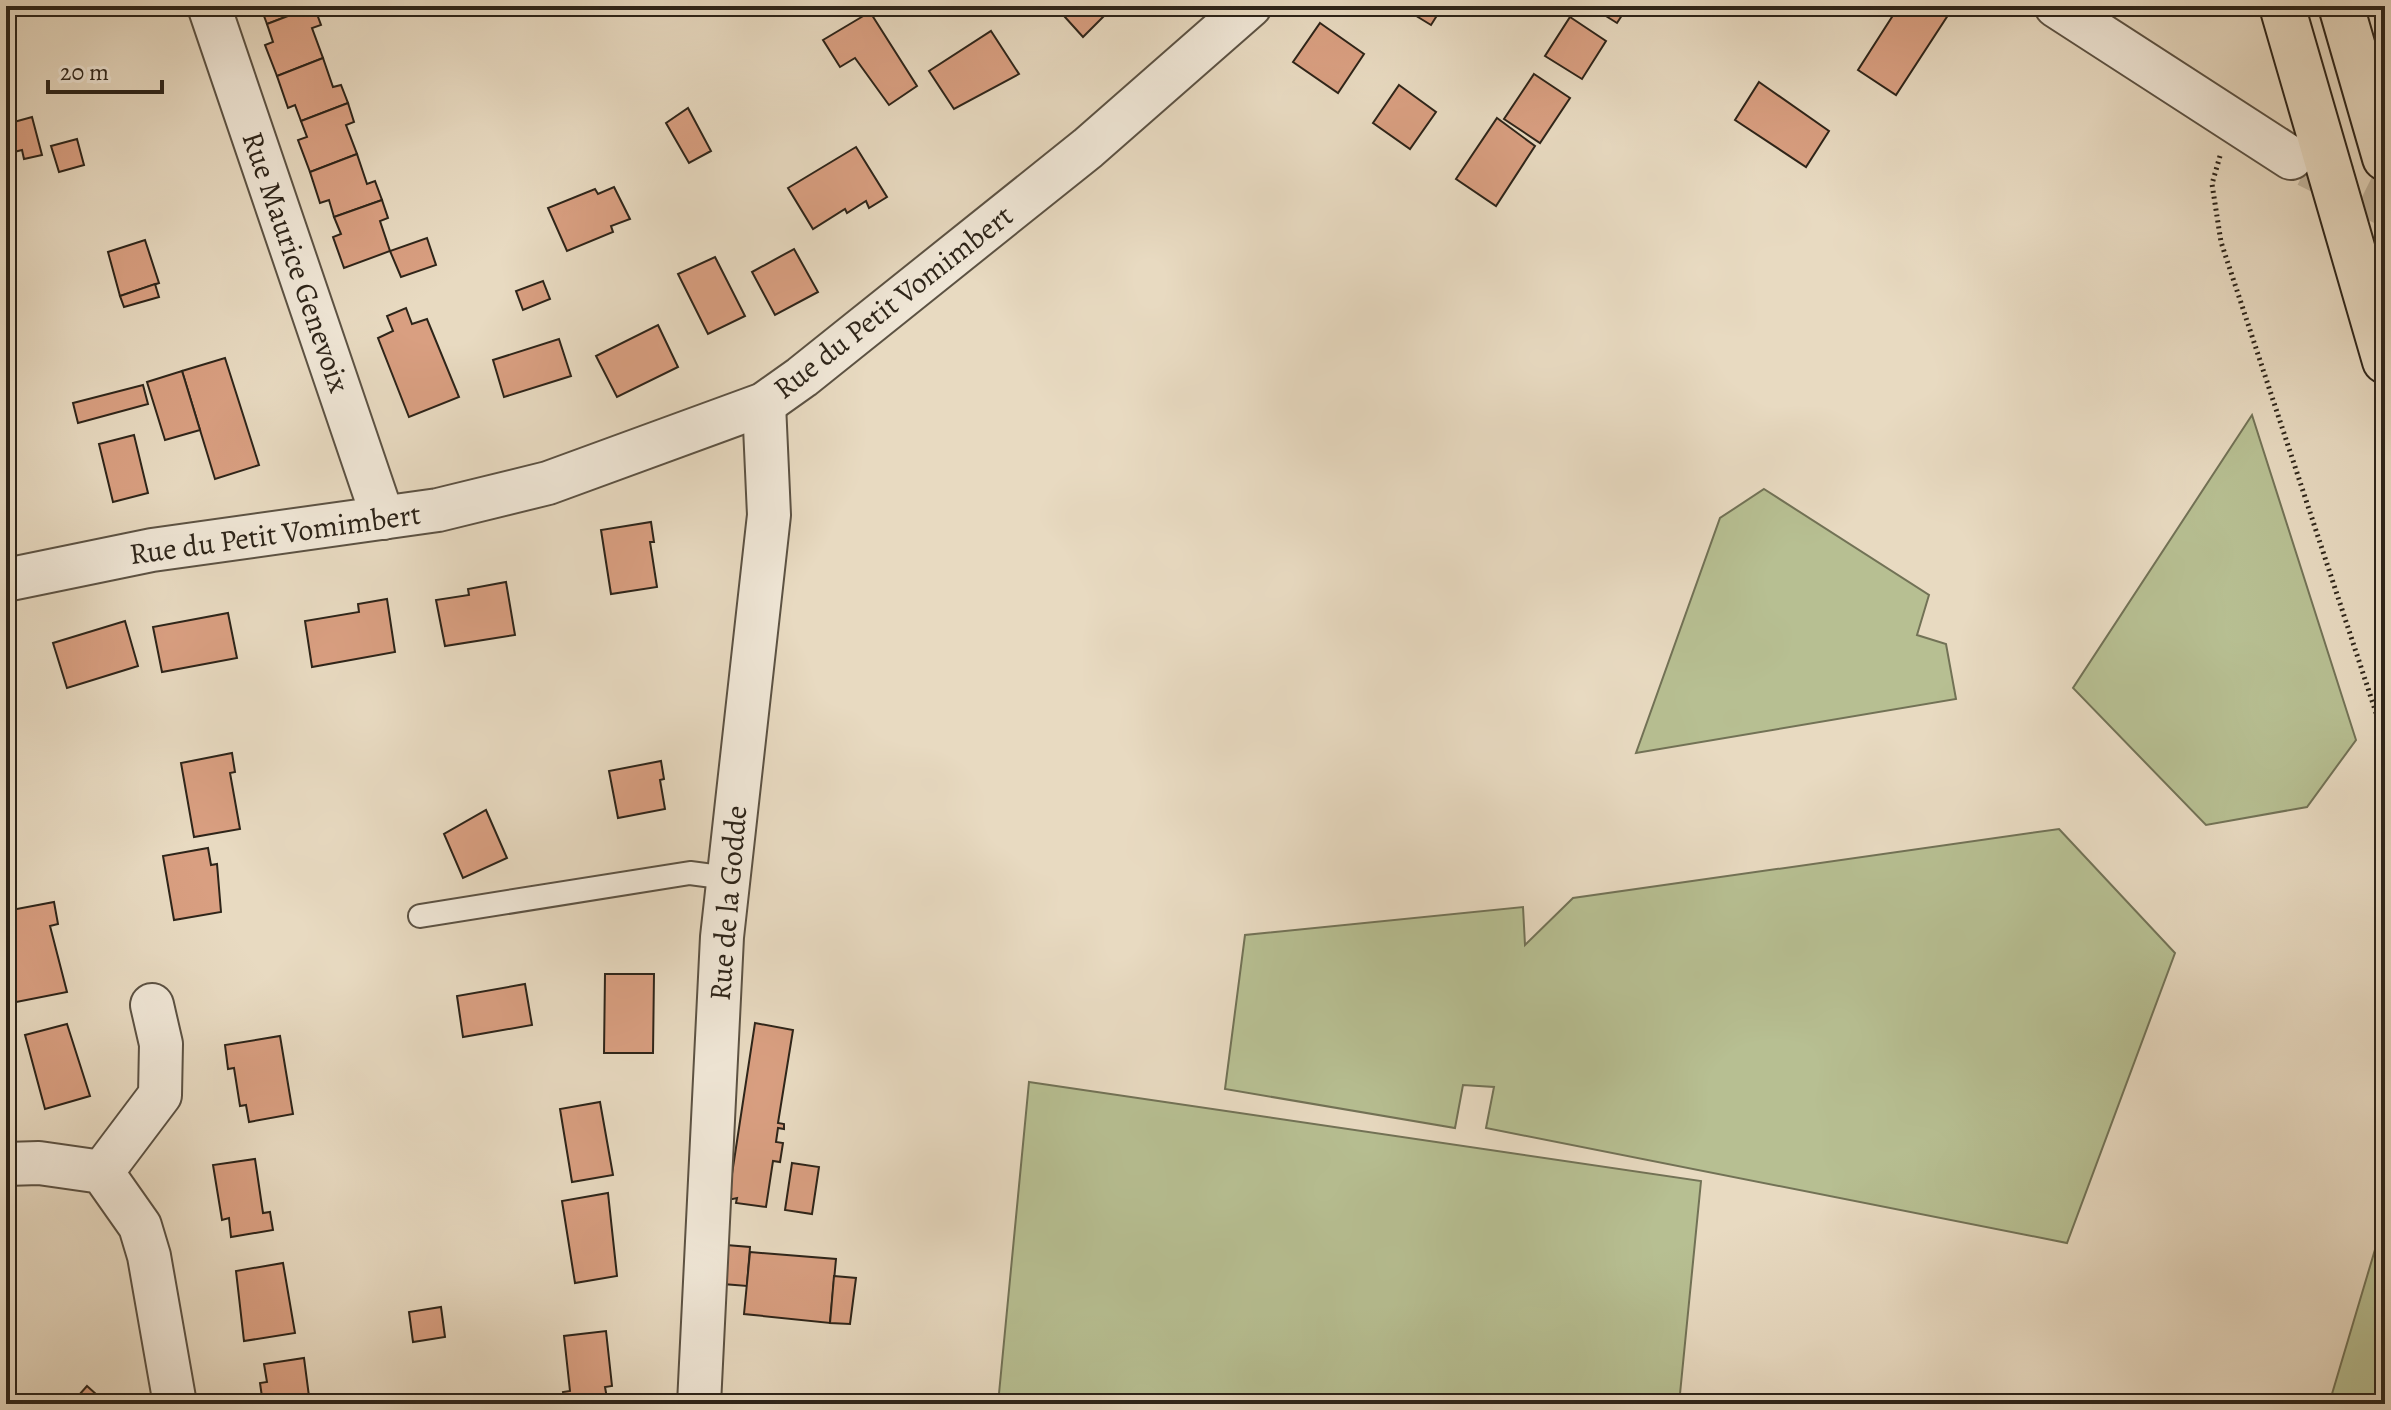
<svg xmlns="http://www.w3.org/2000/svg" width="2391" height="1410" font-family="Alegreya,serif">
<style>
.green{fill:#b7bf92;stroke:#727256;stroke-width:2}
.building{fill:#d99f81;stroke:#2d2419;stroke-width:2}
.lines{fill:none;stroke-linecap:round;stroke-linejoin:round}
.street-tunnel{stroke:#c3b69f;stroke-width:42;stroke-dasharray:42 21;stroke-linecap:butt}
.lane-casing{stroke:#5c5243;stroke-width:26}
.street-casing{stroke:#5c5243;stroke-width:46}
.highway-casing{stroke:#2d2419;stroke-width:48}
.path{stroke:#2d2419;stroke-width:5;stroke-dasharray:2 4;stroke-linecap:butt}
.lane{stroke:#f0e7d7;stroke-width:22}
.street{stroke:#f0e7d7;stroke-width:42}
.highway{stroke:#e8dac1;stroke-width:44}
.labels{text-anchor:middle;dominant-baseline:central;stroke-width:8;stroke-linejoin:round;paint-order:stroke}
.street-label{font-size:30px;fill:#2d2419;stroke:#f0e7d7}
</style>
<rect width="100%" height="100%" fill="#e8dac1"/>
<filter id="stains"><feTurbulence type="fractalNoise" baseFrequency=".0025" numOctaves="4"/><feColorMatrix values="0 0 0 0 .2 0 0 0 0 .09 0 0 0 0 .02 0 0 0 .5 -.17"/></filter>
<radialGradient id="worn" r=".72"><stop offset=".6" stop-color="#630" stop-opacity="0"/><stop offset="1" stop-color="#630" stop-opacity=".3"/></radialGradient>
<g class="green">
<path d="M 2252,415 L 2356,740 L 2307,807 L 2206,825 L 2073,688 Z"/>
<path d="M 1764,489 L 1929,595 L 1917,635 L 1946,644 L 1956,699 L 1636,753 L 1720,518 Z"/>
<path d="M 2059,829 L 2175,953 L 2067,1243 L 1486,1128 L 1494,1087 L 1463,1085 L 1455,1128 L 1225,1089 L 1245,935 L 1523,907 L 1525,945 L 1573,898 Z"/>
<path d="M 1029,1082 L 1701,1181 L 1679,1404 L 998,1404 Z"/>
<path d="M 2385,1216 L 2385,1404 L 2329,1404 Z"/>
</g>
<g class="building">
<path d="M 252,6 L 314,6 L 267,24 L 261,8 L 254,11 Z"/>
<path d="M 314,6 L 321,25 L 312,28 L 323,58 L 277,76 L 265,45 L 273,42 L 267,24 Z"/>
<path d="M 1055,6 L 1114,6 L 1083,37 Z"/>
<path d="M 1400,6 L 1443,6 L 1431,25 Z"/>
<path d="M 1590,6 L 1628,6 L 1617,23 Z"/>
<path d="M 1899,6 L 1954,6 L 1896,95 L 1858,70 Z"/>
<path d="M 870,12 L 917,86 L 889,105 L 855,58 L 840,67 L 823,40 Z"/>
<path d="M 1570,17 L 1606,41 L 1582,79 L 1545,56 Z"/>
<path d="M 1320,23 L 1364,54 L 1338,93 L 1293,62 Z"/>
<path d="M 991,31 L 1019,74 L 954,109 L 929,71 Z"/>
<path d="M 323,58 L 333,87 L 341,85 L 348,103 L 301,121 L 295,105 L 288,108 L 277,76 Z"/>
<path d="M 1534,74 L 1570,98 L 1540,143 L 1504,119 Z"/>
<path d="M 1759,82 L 1829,131 L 1806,167 L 1735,120 Z"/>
<path d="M 1399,85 L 1436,112 L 1410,149 L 1373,123 Z"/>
<path d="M 6,96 L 14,122 L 32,117 L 42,155 L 24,159 L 22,150 L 6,154 Z"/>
<path d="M 348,103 L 354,122 L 346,125 L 357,154 L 310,172 L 298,140 L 307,137 L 301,121 Z"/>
<path d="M 688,108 L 711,151 L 689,163 L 666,123 Z"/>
<path d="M 1497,118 L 1535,146 L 1496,206 L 1456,179 Z"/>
<path d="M 77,139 L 84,165 L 59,172 L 51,146 Z"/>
<path d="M 856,147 L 887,197 L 869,208 L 866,201 L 847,213 L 845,209 L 813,229 L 788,188 Z"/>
<path d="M 357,154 L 367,184 L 375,181 L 382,200 L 334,217 L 329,200 L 320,203 L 310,172 Z"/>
<path d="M 614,187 L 630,219 L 611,226 L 613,232 L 567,251 L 548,208 L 595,189 L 598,194 Z"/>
<path d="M 382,200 L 388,218 L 380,221 L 390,251 L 344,268 L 333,237 L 341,234 L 334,217 Z"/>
<path d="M 427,238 L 436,265 L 401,277 L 390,251 Z"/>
<path d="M 145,240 L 159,283 L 120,296 L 108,252 Z"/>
<path d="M 794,249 L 818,292 L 775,315 L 752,272 Z"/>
<path d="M 715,257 L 745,316 L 708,334 L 678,274 Z"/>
<path d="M 543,281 L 550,299 L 523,310 L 516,291 Z"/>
<path d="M 155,284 L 159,297 L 124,307 L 120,296 Z"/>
<path d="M 406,308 L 412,324 L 427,319 L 459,397 L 409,417 L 378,338 L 393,331 L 387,316 Z"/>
<path d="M 658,325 L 678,367 L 617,397 L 596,356 Z"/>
<path d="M 559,339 L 571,376 L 504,397 L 493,360 Z"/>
<path d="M 225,358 L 259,465 L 215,479 L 182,371 Z"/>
<path d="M 182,371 L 200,430 L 165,440 L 147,382 Z"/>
<path d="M 143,385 L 148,404 L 78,423 L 73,403 Z"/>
<path d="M 134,435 L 148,493 L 113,502 L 99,444 Z"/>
<path d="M 651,522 L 654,542 L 650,542 L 657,587 L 611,594 L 601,530 Z"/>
<path d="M 506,582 L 515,635 L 445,646 L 436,600 L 469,595 L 468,589 Z"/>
<path d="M 387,599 L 395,652 L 312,667 L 305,621 L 359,612 L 358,604 Z"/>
<path d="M 228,613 L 237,658 L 162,672 L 153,627 Z"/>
<path d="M 125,621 L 138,666 L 67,688 L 53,643 Z"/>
<path d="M 232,753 L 235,772 L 230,773 L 240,829 L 194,837 L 181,763 Z"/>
<path d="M 661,761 L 664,779 L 660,780 L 665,809 L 618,818 L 609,771 Z"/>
<path d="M 486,810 L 507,858 L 463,878 L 444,834 Z"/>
<path d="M 208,848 L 211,865 L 217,864 L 221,912 L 174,920 L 163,856 Z"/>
<path d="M 54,902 L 58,924 L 50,926 L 67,992 L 6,1004 L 6,951 L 13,949 L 6,911 Z"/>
<path d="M 6,912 L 13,949 L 6,951 Z"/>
<path d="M 605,974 L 654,974 L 653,1053 L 604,1053 Z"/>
<path d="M 525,984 L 532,1025 L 463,1037 L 457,996 Z"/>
<path d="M 755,1023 L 793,1030 L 778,1123 L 784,1124 L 784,1129 L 778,1128 L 776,1142 L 783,1143 L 780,1162 L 773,1161 L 766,1207 L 736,1203 L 737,1198 L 728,1200 Z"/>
<path d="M 67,1024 L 90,1096 L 45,1109 L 25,1035 Z"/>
<path d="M 280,1036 L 293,1114 L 249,1122 L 246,1105 L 240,1106 L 234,1068 L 228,1069 L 225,1045 Z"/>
<path d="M 600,1102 L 613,1175 L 572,1182 L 560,1109 Z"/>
<path d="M 255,1159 L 263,1213 L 270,1212 L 273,1230 L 231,1237 L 229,1218 L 222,1220 L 213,1165 Z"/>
<path d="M 792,1163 L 819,1167 L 812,1214 L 785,1210 Z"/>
<path d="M 608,1193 L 617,1276 L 575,1283 L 562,1201 Z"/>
<path d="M 726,1245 L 750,1247 L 747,1286 L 723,1284 Z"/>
<path d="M 750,1252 L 836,1259 L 830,1323 L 744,1314 Z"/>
<path d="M 283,1263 L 295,1333 L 244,1341 L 236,1271 Z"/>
<path d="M 834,1276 L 856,1278 L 850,1324 L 830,1323 Z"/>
<path d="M 441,1307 L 445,1337 L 413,1342 L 409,1312 Z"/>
<path d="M 606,1331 L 612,1386 L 605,1387 L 608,1404 L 565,1404 L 563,1392 L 570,1391 L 564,1336 Z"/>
<path d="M 304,1358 L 310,1404 L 263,1404 L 260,1383 L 267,1382 L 264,1364 Z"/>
<path d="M 87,1386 L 107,1404 L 71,1404 Z"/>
</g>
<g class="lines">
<path class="street-tunnel" d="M 2307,166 L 2385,205"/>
<g class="lane-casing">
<path id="lane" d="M 420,916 L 690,873 L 728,878"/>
</g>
<g class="street-casing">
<g id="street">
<path d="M 209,6 L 383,518"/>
<path d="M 2056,6 L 2291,158"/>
<path d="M 6,580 L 152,550 L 438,510 L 548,483 L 764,404 L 802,377 L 1088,148 L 1250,6"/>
<path d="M 6,1164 L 39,1163 L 102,1172 L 140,1226 L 149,1256 L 175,1404"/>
<path d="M 102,1172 L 160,1095 L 161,1044 L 152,1005"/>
<path d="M 699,1404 L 722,937 L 769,515 L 764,404"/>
</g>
</g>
<g class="highway-casing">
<g id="highway">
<path d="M 2282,6 L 2385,361"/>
<path d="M 2341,6 L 2385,158"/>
</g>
</g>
<path class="path" d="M 2220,156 L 2212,184 L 2221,242 L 2385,740"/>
<use href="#lane" class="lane"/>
<use href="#street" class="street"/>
<use href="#highway" class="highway"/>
</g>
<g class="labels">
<g class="street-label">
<text transform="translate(296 262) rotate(71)">Rue Maurice Genevoix</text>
<text transform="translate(893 302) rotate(-38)">Rue du Petit Vomimbert</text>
<text transform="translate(275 534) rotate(-8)">Rue du Petit Vomimbert</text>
<text transform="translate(728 903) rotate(-85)">Rue de la Godde</text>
</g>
</g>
<rect width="2391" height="1410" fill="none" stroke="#e8dac1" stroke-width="32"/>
<rect x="8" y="8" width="2375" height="1394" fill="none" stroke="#2d2419" stroke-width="4"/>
<rect x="16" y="16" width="2359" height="1378" fill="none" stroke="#2d2419" stroke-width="2"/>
<path d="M48 80v12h114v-12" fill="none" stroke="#2d2419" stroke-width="4"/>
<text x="60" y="80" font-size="24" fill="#2d2419" stroke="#f0e7d7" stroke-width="6" paint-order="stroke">20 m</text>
<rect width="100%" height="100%" filter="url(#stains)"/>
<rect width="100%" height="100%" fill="url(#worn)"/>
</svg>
